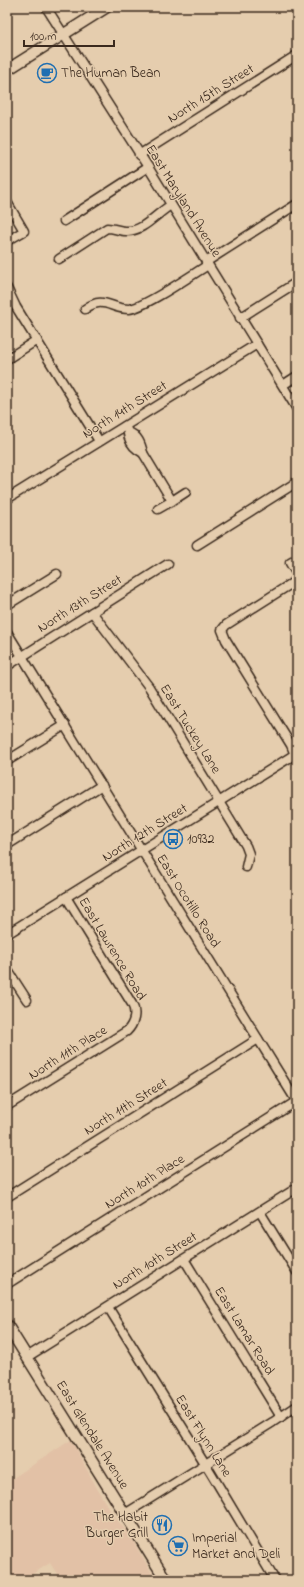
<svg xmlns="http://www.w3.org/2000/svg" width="304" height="1587" font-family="'Indie Flower',sans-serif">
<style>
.built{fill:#e2c1a6}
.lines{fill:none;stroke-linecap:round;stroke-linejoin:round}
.minor-casing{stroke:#3b2a1e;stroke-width:11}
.major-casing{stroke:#3b2a1e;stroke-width:13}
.minor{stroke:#e5cdae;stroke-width:8}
.major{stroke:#e5cdae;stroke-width:10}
.labels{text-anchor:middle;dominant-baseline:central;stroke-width:3;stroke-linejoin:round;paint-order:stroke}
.poi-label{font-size:14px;fill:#3b2a1e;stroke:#e5cdae;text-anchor:start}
.street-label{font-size:14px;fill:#3b2a1e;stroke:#e5cdae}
</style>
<rect width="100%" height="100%" fill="#e5cdae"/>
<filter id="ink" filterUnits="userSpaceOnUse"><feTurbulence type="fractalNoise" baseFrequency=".025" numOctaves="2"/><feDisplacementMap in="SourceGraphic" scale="8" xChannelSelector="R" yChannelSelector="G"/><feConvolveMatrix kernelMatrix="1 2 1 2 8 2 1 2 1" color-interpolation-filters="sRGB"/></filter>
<g filter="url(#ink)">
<path class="built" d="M 71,1440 L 100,1494 L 113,1515 L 128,1533 L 156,1580 L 61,1580 L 50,1563 L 23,1580 L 7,1580 L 7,1482 Z"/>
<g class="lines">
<g class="minor-casing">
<g id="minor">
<path d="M 46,7 L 148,167 L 297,409"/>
<path d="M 139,155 L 297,55"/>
<path d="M 7,202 L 24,231 L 7,241"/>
<path d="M 64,221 L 148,167"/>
<path d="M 59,259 L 107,228 C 114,228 120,231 126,231 C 143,232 157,213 171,205"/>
<path d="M 206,262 L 297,204"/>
<path d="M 7,288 L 16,307 L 99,441"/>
<path d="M 85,309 C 104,295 110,309 129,309 C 144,308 193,274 208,265"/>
<path d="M 240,318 L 297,282"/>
<path d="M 7,359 L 37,340"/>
<path d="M 283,385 L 297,376"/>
<path d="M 125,426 C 129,432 127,432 129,438 C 131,445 137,450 143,453 C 141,444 138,435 128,432"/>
<path d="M 143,453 L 172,501 L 158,509"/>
<path d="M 7,499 L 257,344"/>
<path d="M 172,501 L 186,492"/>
<path d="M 197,545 L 297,482"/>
<path d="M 297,559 L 290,563 L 297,574"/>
<path d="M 297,580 L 226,625 L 222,630 L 226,640 L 291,745 L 297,760"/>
<path d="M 7,605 L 57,574"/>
<path d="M 92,612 L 149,687 L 246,846 L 249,854 L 246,867"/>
<path d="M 7,632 L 297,1102"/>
<path d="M 7,666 L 168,564"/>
<path d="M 7,761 L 65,725"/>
<path d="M 7,845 L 102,785"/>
<path d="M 7,934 L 297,753"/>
<path d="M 7,969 L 27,1000"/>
<path d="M 7,1106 L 127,1031 C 134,1024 137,1013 132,1004 L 66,897"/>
<path d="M 7,1197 L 258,1039"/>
<path d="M 260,1212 L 297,1272"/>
<path d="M 184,1259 L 281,1417"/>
<path d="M 7,1284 L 297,1101"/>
<path d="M 108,1307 L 211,1473 L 275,1580"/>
<path d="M 27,1357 L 297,1188"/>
<path d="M 125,1514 L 273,1422 L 297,1406"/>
</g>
</g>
<g class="major-casing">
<g id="major">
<path d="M 7,70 L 107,7"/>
<path d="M 7,1325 L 166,1580"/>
</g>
</g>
<use href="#minor" class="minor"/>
<use href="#major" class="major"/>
</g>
</g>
<defs>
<g id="cafe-ring" transform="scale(1)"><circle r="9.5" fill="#e5cdae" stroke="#1f6fb2" stroke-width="1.5"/><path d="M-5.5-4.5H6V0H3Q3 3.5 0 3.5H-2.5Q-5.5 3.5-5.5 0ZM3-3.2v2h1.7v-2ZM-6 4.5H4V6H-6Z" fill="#1f6fb2"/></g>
<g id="bus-ring" transform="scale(1)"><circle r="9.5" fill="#e5cdae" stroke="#1f6fb2" stroke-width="1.5"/><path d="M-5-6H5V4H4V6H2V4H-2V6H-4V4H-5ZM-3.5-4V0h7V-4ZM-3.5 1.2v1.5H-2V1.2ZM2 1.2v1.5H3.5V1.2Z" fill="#1f6fb2"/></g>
<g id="restaurant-ring" transform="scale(1)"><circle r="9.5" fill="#e5cdae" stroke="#1f6fb2" stroke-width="1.5"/><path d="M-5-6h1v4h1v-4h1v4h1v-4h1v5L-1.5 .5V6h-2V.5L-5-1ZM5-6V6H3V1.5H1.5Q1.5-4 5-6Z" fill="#1f6fb2"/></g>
<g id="supermarket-ring" transform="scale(1)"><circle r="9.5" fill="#e5cdae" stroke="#1f6fb2" stroke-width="1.5"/><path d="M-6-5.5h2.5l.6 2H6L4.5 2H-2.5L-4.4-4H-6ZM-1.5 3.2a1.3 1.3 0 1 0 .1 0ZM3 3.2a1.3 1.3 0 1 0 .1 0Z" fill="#1f6fb2"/></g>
</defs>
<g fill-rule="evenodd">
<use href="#cafe-ring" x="47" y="73"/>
<use href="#bus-ring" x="173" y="839"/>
<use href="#restaurant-ring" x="162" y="1525"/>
<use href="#supermarket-ring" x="178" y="1546"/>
</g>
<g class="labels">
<g class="poi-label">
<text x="61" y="73">The Human Bean</text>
<text x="187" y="839">10932</text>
<text x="148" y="1517" text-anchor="end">The Habit<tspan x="148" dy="16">Burger Grill</tspan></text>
<text x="192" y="1538">Imperial<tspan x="192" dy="16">Market and Deli</tspan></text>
</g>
<g class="street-label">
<text transform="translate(211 94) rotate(-32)">North 15th Street</text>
<text transform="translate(183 201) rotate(58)">East Maryland Avenue</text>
<text transform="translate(125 410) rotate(-32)">North 14th Street</text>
<text transform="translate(80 604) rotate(-32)">North 13th Street</text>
<text transform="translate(190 729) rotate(58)">East Tuckey Lane</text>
<text transform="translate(145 833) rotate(-32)">North 12th Street</text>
<text transform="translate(188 901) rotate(58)">East Ocotillo Road</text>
<text transform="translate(112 949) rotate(59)">East Lawrence Road</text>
<text transform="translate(68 1053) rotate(-32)">North 11th Place</text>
<text transform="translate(126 1107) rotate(-32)">North 11th Street</text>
<text transform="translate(145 1182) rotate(-32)">North 10th Place</text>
<text transform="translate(155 1261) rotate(-32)">North 10th Street</text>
<text transform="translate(244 1331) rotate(58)">East Lamar Road</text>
<text transform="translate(92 1435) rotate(58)">East Glendale Avenue</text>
<text transform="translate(203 1436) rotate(58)">East Flynn Lane</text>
</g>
</g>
<rect width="304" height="1587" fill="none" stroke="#e5cdae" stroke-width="24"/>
<rect x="12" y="12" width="280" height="1563" fill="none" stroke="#3b2a1e" stroke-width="1.5" filter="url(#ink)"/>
<path d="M24 40v6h90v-6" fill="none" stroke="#3b2a1e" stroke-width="2"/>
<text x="30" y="40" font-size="12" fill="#3b2a1e" stroke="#e5cdae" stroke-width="3" paint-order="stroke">100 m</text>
</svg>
